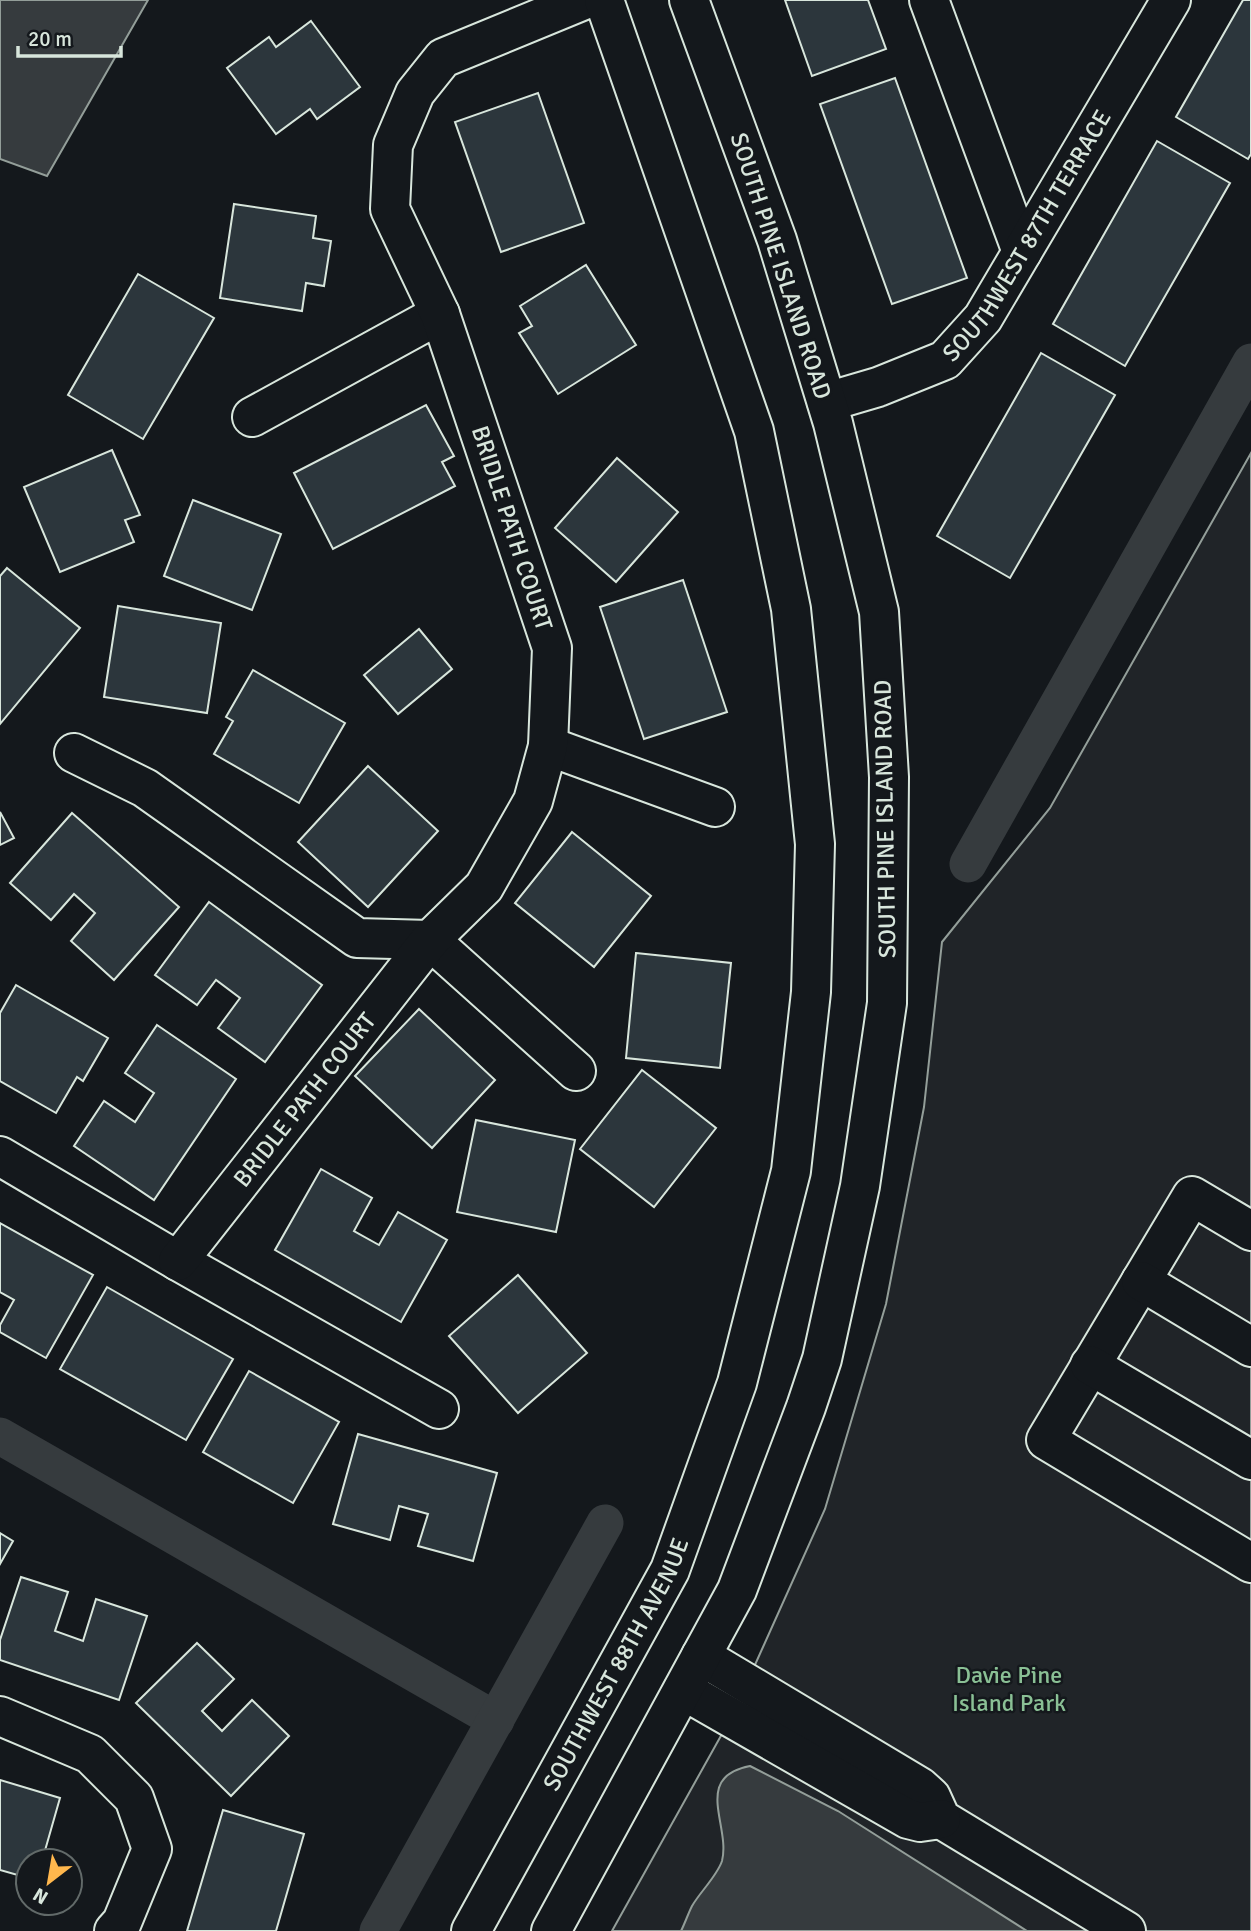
<svg xmlns="http://www.w3.org/2000/svg" width="1251" height="1931" font-family="Signika,sans-serif">
<style>
.green{fill:#202428;stroke:#939e99;stroke-width:2}
.water{fill:#363b3e;stroke:#939e99;stroke-width:2}
.lines{fill:none;stroke-linecap:round;stroke-linejoin:round}
.canal{stroke:#363b3e;stroke-width:37}
.building{fill:#2c363c;stroke:#d8e6dc;stroke-width:2}
.minor-casing{stroke:#d8e6dc;stroke-width:42}
.major-casing{stroke:#d8e6dc;stroke-width:42}
.minor{stroke:#14181c;stroke-width:38}
.major{stroke:#14181c;stroke-width:38}
.labels{text-anchor:middle;dominant-baseline:central;stroke-width:5;stroke-linejoin:round;paint-order:stroke}
.street-label{font-size:24px;fill:#d8e6dc;stroke:#14181c}
.park-label{font-size:24px;fill:#8ac095;stroke:#14181c}
</style>
<rect width="100%" height="100%" fill="#14181c"/>
<path class="green" d="M 1251,453 L 1251,1931 L 612,1931 L 732,1716 L 825,1509 L 886,1304 L 924,1107 L 942,942 L 1050,808 Z"/>
<g class="water">
<path d="M 0,0 L 148,0 L 47,176 L 0,159 Z"/>
<path d="M 750,1766 L 838,1811 L 1027,1931 L 681,1931 C 685,1923 688,1914 692,1906 C 700,1892 717,1876 722,1861 C 731,1826 692,1777 750,1766 Z"/>
</g>
<g class="lines">
<g class="canal">
<path d="M 968,864 L 1251,362"/>
<path d="M 0,1436 L 496,1720"/>
<path d="M 378,1931 L 605,1523"/>
</g>
</g>
<g class="building">
<path d="M 785,0 L 868,0 L 886,49 L 812,76 Z"/>
<path d="M 1243,0 L 1251,0 L 1251,154 L 1248,159 L 1176,117 Z"/>
<path d="M 311,21 L 360,87 L 317,119 L 310,109 L 276,134 L 227,68 L 269,37 L 276,47 Z"/>
<path d="M 895,78 L 967,278 L 892,304 L 820,104 Z"/>
<path d="M 538,93 L 584,223 L 501,252 L 455,122 Z"/>
<path d="M 1157,141 L 1230,183 L 1125,366 L 1053,324 Z"/>
<path d="M 234,204 L 316,216 L 313,238 L 331,241 L 324,286 L 306,283 L 302,311 L 220,298 Z"/>
<path d="M 586,265 L 636,345 L 558,394 L 519,333 L 532,326 L 520,306 Z"/>
<path d="M 138,274 L 214,318 L 143,439 L 68,395 Z"/>
<path d="M 1041,353 L 1115,395 L 1010,578 L 937,536 Z"/>
<path d="M 426,405 L 454,456 L 442,462 L 455,486 L 333,549 L 294,473 Z"/>
<path d="M 112,450 L 140,515 L 125,520 L 134,542 L 60,572 L 24,487 Z"/>
<path d="M 617,458 L 678,512 L 616,582 L 555,528 Z"/>
<path d="M 193,500 L 281,534 L 252,610 L 164,576 Z"/>
<path d="M 7,568 L 80,628 L 0,724 L 0,576 Z"/>
<path d="M 683,580 L 727,712 L 644,739 L 600,607 Z"/>
<path d="M 118,606 L 221,623 L 207,713 L 104,697 Z"/>
<path d="M 419,629 L 452,669 L 398,714 L 364,675 Z"/>
<path d="M 253,670 L 345,723 L 299,803 L 214,754 L 233,721 L 226,717 Z"/>
<path d="M 368,766 L 438,831 L 368,907 L 298,842 Z"/>
<path d="M 0,812 L 14,838 L 0,845 Z"/>
<path d="M 72,813 L 179,907 L 114,980 L 71,941 L 95,913 L 74,894 L 51,920 L 10,883 Z"/>
<path d="M 572,832 L 651,896 L 594,967 L 515,903 Z"/>
<path d="M 209,902 L 322,985 L 265,1062 L 218,1028 L 240,998 L 216,980 L 197,1005 L 155,975 Z"/>
<path d="M 636,953 L 731,963 L 720,1068 L 626,1058 Z"/>
<path d="M 16,985 L 108,1038 L 83,1081 L 77,1077 L 56,1113 L 0,1081 L 0,1013 Z"/>
<path d="M 419,1009 L 495,1080 L 432,1148 L 355,1076 Z"/>
<path d="M 157,1025 L 236,1079 L 154,1200 L 74,1146 L 104,1101 L 135,1122 L 154,1093 L 125,1073 Z"/>
<path d="M 642,1070 L 716,1128 L 654,1207 L 580,1149 Z"/>
<path d="M 476,1120 L 575,1140 L 556,1232 L 457,1212 Z"/>
<path d="M 321,1169 L 372,1198 L 354,1231 L 379,1245 L 398,1212 L 447,1240 L 401,1322 L 275,1250 Z"/>
<path d="M 0,1223 L 93,1275 L 46,1358 L 0,1332 L 0,1325 L 14,1300 L 0,1292 Z"/>
<path d="M 518,1275 L 587,1353 L 518,1413 L 449,1336 Z"/>
<path d="M 107,1287 L 233,1359 L 186,1440 L 60,1369 Z"/>
<path d="M 249,1371 L 339,1422 L 293,1503 L 203,1452 Z"/>
<path d="M 358,1434 L 497,1473 L 473,1561 L 418,1546 L 428,1514 L 399,1506 L 390,1540 L 333,1524 Z"/>
<path d="M 0,1533 L 13,1541 L 0,1564 Z"/>
<path d="M 21,1577 L 68,1592 L 55,1631 L 83,1641 L 96,1599 L 147,1616 L 119,1700 L 0,1660 L 0,1640 Z"/>
<path d="M 197,1643 L 234,1679 L 202,1711 L 222,1731 L 252,1700 L 289,1736 L 231,1796 L 136,1703 Z"/>
<path d="M 0,1780 L 60,1798 L 42,1861 L 28,1861 L 28,1878 L 0,1870 Z"/>
<path d="M 223,1810 L 304,1834 L 276,1931 L 187,1931 Z"/>
</g>
<g class="lines">
<g class="minor-casing">
<g id="minor">
<path d="M 929,0 L 1022,252"/>
<path id="s1" d="M 827,402 L 878,387 L 945,360 L 983,318 L 1171,0"/>
<path d="M 252,417 L 440,314"/>
<path d="M 548,746 L 715,807"/>
<path d="M 74,753 L 145,788 L 357,938 L 430,940 L 576,1071"/>
<path d="M 0,1156 L 178,1261 L 439,1409"/>
<path d="M 1251,1231 L 1192,1196 L 1046,1440 L 1251,1563"/>
<path id="s2" d="M 178,1261 L 430,940 L 484,887 L 533,801 L 548,746 L 552,648 L 440,314 L 390,209 L 393,145 L 415,93 L 443,58 L 584,0"/>
<path d="M 1141,1281 L 1251,1347"/>
<path d="M 1090,1365 L 1251,1460"/>
<path d="M 701,1656 L 920,1787 L 931,1797 L 941,1819 L 1126,1931"/>
<path d="M 683,1690 L 908,1819 L 920,1822 L 941,1819"/>
<path d="M 0,1716 L 90,1754 L 134,1798 L 152,1849 L 122,1922 L 114,1931"/>
</g>
</g>
<g class="major-casing">
<g id="major">
<path id="s3" d="M 471,1931 L 670,1570 L 737,1383 L 791,1171 L 811,992 L 815,844 L 791,609 L 754,431 L 604,0"/>
<path d="M 551,1931 L 737,1590 L 806,1407 L 822,1359 L 860,1186 L 887,1003 L 889,777 L 879,612 L 833,423 L 777,240 L 689,0"/>
</g>
</g>
<use href="#minor" class="minor"/>
<use href="#major" class="major"/>
</g>
<g class="labels">
<g class="street-label">
<text stroke="none"><textPath href="#s1" startOffset="275">SOUTHWEST 87TH TERRACE</textPath></text>
<text transform="translate(781 266) rotate(72)">SOUTH PINE ISLAND ROAD</text>
<text transform="translate(512 528) rotate(72)">BRIDLE PATH COURT</text>
<text transform="translate(885 819) rotate(-91)">SOUTH PINE ISLAND ROAD</text>
<text stroke="none"><textPath href="#s2" startOffset="205">BRIDLE PATH COURT</textPath></text>
<text stroke="none"><textPath href="#s3" startOffset="304">SOUTHWEST 88TH AVENUE</textPath></text>
</g>
<g class="park-label">
<text x="1009" y="1675">Davie Pine<tspan x="1009" dy="28">Island Park</tspan></text>
</g>
</g>
<g transform="translate(49 1882) rotate(211)"><circle r="33" fill="#14181c" stroke="#626a69" stroke-width="2"/>
<path d="M0-5L12 26L0 18L-12 26Z" fill="#ffb74d"/>
<text y="-10" font-size="19" font-weight="bold" text-anchor="middle" fill="#d8e6dc">N</text>
</g>
<path d="M18 46v10h103v-10" fill="none" stroke="#d8e6dc" stroke-width="3.5"/>
<text x="28" y="46" font-size="21" fill="#d8e6dc" stroke="#14181c" stroke-width="5" paint-order="stroke">20 m</text>
</svg>
